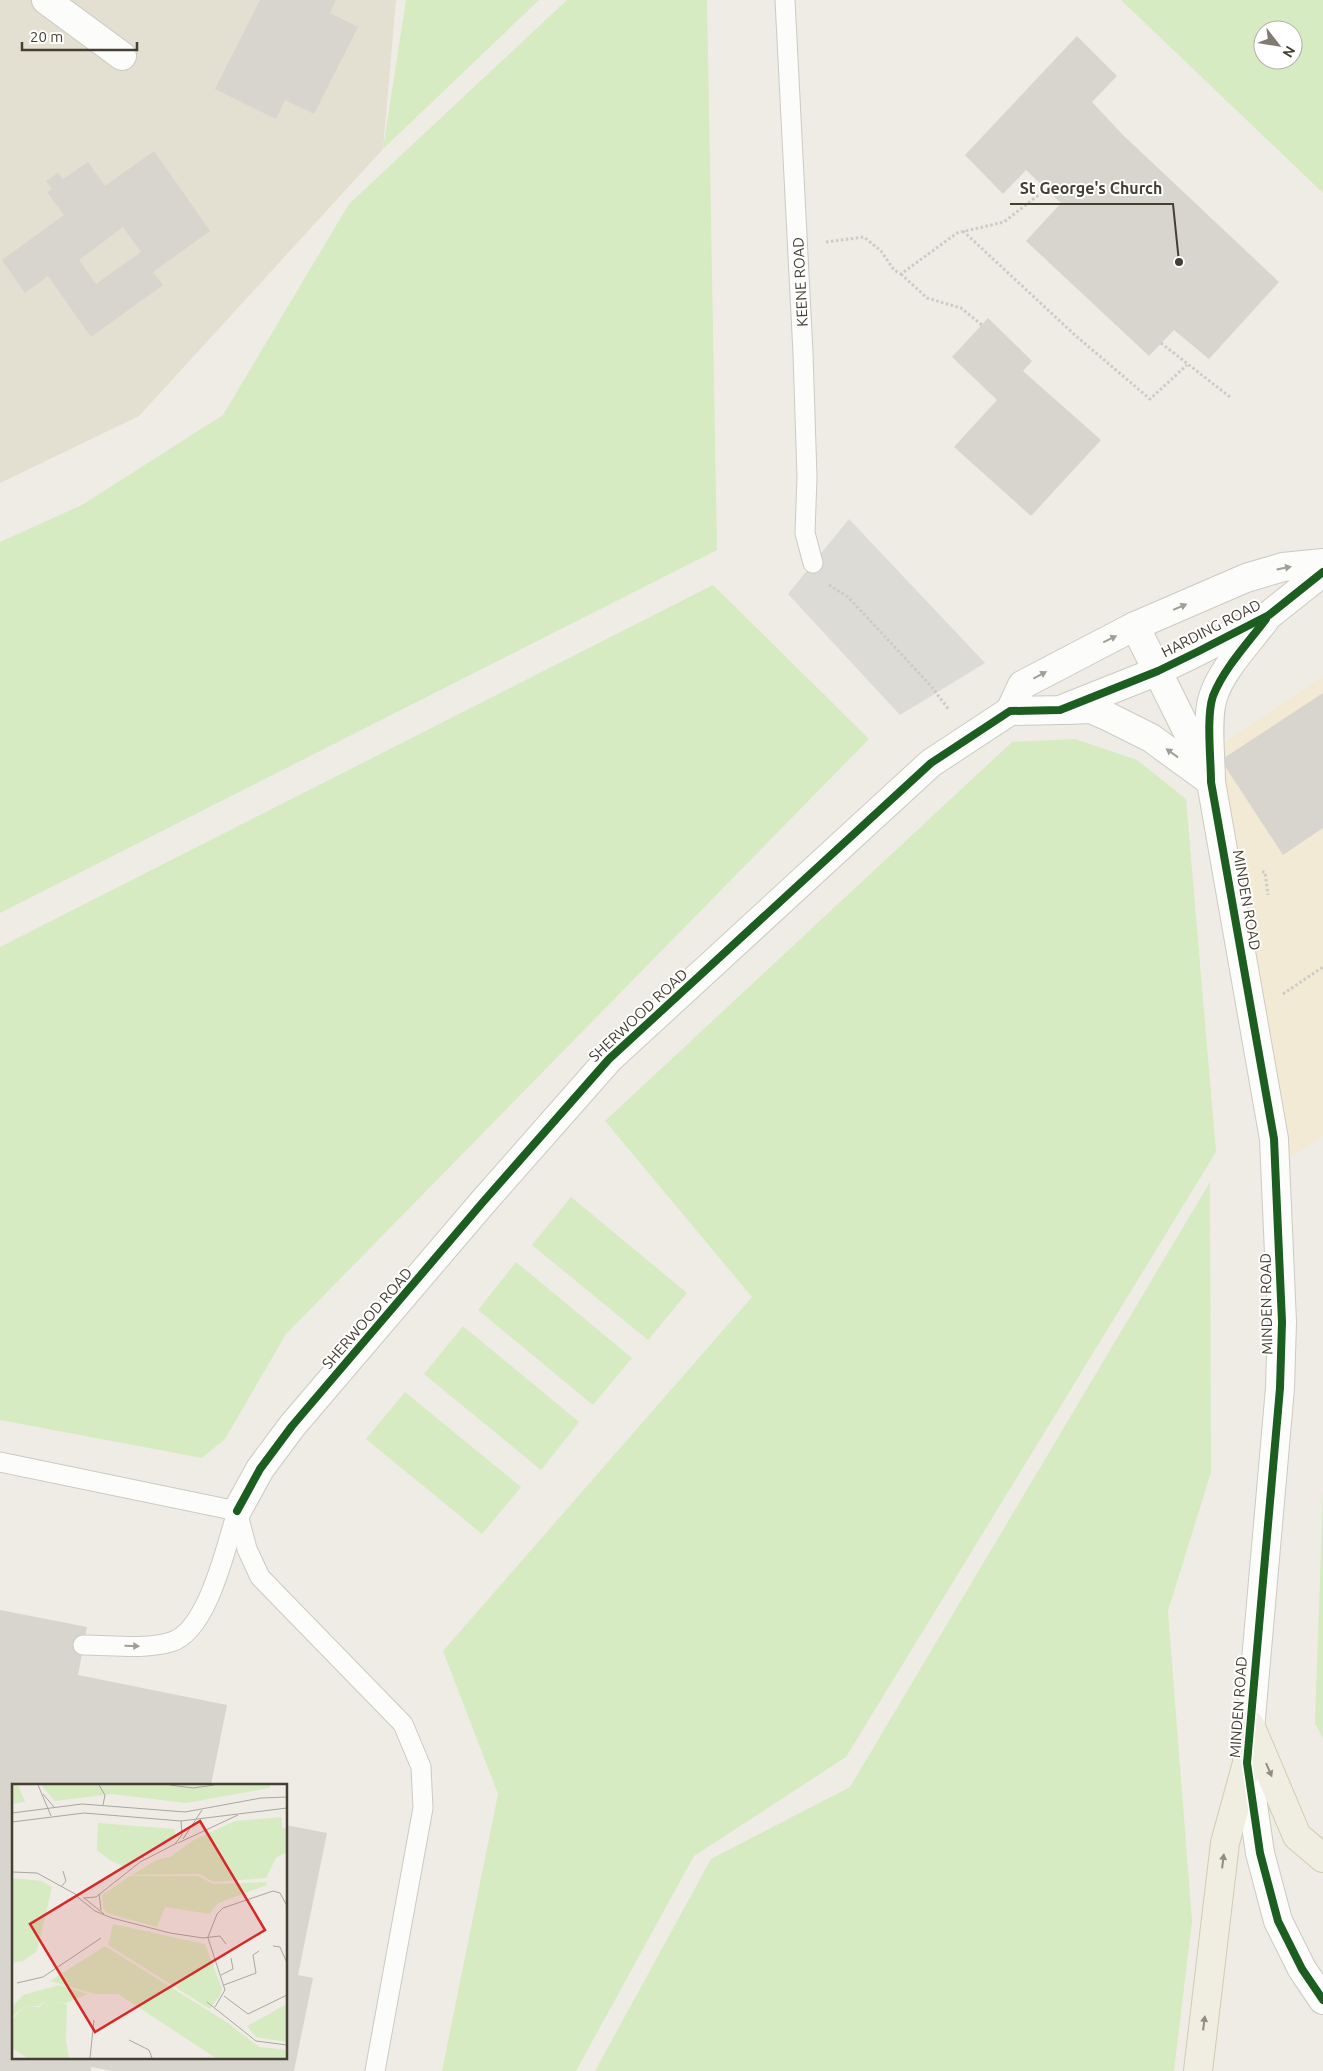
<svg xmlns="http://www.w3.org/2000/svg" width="1323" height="2071" font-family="Ubuntu,sans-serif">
  <rect width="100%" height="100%" fill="#eeece5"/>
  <!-- residential -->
  <path fill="#e3dfd1" d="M0 0H396L383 149 139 416 0 483Z"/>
  <!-- commercial -->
  <path fill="#f3ead6" d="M1323 676V1136L1286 1160 1216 748Z"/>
  <!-- green -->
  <g fill="#d6ebc2" fill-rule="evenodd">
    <path d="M406 0H539L383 149Z"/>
    <path d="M567 0H707L717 550 0 913V542L82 505 223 415 349 204Z"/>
    <path d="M1121 0H1323V193ZM1263 30H1293V60H1263Z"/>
    <path d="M713 585 869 739 286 1334 225 1439 202 1458 0 1420V947Z"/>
    <path d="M1075 739 1137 760 1186 799 1216 1152 846 1757 694 1856 576 2071H442L498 1794 443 1651 752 1297 605 1121 1012 742Z"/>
    <path d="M1210 1182 1211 1472 1168 1611 1192 1921 1174 2071H595L711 1859 850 1787Z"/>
    <path d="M571 1197 687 1293 648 1340 532 1245Z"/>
    <path d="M516 1262 632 1358 593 1405 478 1310Z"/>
    <path d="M463 1326 579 1422 541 1470 424 1374Z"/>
    <path d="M405 1392 521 1487 482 1534 366 1439Z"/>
    <path d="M1323 1492V1739L1315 1723Z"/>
  </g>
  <!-- parking -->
  <path fill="#dddbd5" d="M849 519 985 663 900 715 788 594Z"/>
  <!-- building -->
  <g fill="#d7d5ce" fill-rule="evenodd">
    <path d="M260 0H336L330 13 358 27 314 114 285 100 276 119 215 89Z"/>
    <path d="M1077 36 1117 76 1092 102 1123 135 1279 282 1209 359 1174 330 1149 356 1026 241 1061 203 1026 170 1003 194 965 155Z"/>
    <path d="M154 151 210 231 153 272 163 285 91 337 48 276 25 293 2 260 64 215 47 192 52 189 46 181 58 173 63 179 88 162 105 186ZM123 227 141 252 96 284 79 260Z"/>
    <path d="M988 318 1032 361 1023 371 1101 440 1031 516 954 447 997 400 952 357Z"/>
    <path d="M1323 693V828L1283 855 1221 760Z"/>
    <path d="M0 1610 87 1627 78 1675 227 1705 211 1785H14V2057H286V1825L327 1833 298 1975 313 1978 294 2071H112L91 2067V2071H0Z"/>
  </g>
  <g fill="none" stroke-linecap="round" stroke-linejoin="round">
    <defs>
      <g id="service">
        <path d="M785 0 803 353 807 477 805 533 813 563"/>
        <path d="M0 1462 237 1511"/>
        <path d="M237 1511 247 1549 260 1577 403 1724 421 1767 423 1808 375 2071"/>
        <path d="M83 1645C112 1645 144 1650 171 1642 208 1631 226 1546 237 1512"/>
      </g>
      <g id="minor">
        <path d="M46 0 122 56"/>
        <path d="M1265 620C1247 644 1222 669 1213 697 1206 718 1211 759 1211 782L1274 1139 1282 1322 1280 1388 1247 1763 1260 1853 1278 1921 1302 1969 1323 2000"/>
        <path d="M1135 626 1206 769"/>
        <path d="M1066 710 1091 709 1109 717 1151 738 1210 781"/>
        <path d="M1010 711 1022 685 1135 626 1246 578 1283 567 1323 563"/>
        <path d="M237 1511 260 1469 292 1426 483 1202 609 1059 931 763 1010 711 1060 710 1158 671 1197 652 1269 615 1323 572"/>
      </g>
      <g id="primary">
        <path d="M1250 1725 1297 1836 1323 1858"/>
        <path d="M1198 2071 1225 1843 1247 1763"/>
      </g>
    </defs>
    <!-- service casing -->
    <use href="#service" stroke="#cccac3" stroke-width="21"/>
    <!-- minor casing -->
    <use href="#minor" stroke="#cccac3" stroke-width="30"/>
    <!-- primary casing -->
    <use href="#primary" stroke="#d2ccb1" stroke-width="30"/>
    <!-- path -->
    <g stroke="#cdcbc5" stroke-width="3" stroke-dasharray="2.5 2.5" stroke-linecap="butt">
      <path d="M963 231 1076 336 1150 399 1187 365"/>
      <path d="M826 242 864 237 881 251 894 270 901 274 957 233 1004 222 1046 189"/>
      <path d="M901 274 927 298 961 308 982 325"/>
      <path d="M1161 343 1230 397"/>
      <path d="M829 585 848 597 931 686 949 710"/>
      <path d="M1262 872H1265L1268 895"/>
      <path d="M1283 994 1323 967"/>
    </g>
    <!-- service -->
    <use href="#service" stroke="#fcfcfb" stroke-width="19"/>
    <!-- minor -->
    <use href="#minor" stroke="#fcfcfb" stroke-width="28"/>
    <!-- primary -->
    <use href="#primary" stroke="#f0ede1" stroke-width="28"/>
    <defs>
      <g id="cycleway">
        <path d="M1266 619C1248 643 1224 668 1213 696 1206 716 1211 760 1211 782L1274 1139 1282 1322 1280 1388 1247 1763 1260 1853 1278 1921 1302 1969 1323 2000"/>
        <path d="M237 1511 260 1469 292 1426 483 1202 609 1059 931 763 1010 711 1060 710 1158 671 1197 652 1269 615 1323 572"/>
      </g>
    </defs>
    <!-- cycleway casing -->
    <use href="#cycleway" stroke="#fff" stroke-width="11"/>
    <!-- cycleway -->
    <use href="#cycleway" stroke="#1b5e20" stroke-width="8"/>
  </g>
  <!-- one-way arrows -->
  <defs><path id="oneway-solid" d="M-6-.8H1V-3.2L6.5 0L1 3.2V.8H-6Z" transform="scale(1.25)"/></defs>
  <g fill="#a09e96">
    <use href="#oneway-solid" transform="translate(1284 568) rotate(-11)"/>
    <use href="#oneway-solid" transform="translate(1180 607) rotate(-23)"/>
    <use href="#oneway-solid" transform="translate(1110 639) rotate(-26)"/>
    <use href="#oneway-solid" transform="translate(1040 675) rotate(-28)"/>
    <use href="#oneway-solid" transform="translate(1172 753) rotate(-144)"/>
    <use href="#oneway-solid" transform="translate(132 1646) rotate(1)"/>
  </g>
  <g fill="#918d81">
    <use href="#oneway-solid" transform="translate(1269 1770) rotate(67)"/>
    <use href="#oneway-solid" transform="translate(1223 1861) rotate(-83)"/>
    <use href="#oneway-solid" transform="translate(1204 2023) rotate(-83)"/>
  </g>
  <g text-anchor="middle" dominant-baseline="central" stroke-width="4" stroke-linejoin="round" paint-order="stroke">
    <!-- street labels -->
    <g font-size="15" fill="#443f32" stroke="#fff">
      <text transform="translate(800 282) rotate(-93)">KEENE ROAD</text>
      <text transform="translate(1211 628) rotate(-27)">HARDING ROAD</text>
      <text transform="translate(1247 900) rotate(80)">MINDEN ROAD</text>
      <text transform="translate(638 1015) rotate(-43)">SHERWOOD ROAD</text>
      <text transform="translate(1266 1304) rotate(-91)">MINDEN ROAD</text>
      <text transform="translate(367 1318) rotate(-49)">SHERWOOD ROAD</text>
      <text transform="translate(1238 1707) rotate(-86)">MINDEN ROAD</text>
    </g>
  </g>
  <!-- overview -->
  <g transform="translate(12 1784)">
    <rect width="275" height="275" fill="#eeece5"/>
    <path d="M0 1H6L13 18 0 20ZM29 1H258V4L174 19 99 10 43 17ZM270 33V44L275 45V68L264 74 254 94 201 98 188 90 120 91 144 76 158 73 182 56 223 37ZM86 39 163 45V50L160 55 112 82 99 77 85 66ZM118 92H186L201 100 254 98 255 101 206 119 197 130 153 123 145 143 94 129 91 124 90 111ZM0 94 30 97 40 103 25 167 11 177 0 179ZM101 140 193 160 210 205 208 211 198 225 96 161ZM93 162 216 239 247 263 275 266V274H204L106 210H83L38 197ZM47 201 76 210 54 219 43 218 55 220 54 257 57 274H15L0 264V235L12 223H28L32 217 27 222 12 223 0 233V223L11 211ZM275 220V258L244 253 235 242Z" fill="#d6ebc2"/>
    <path fill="none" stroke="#aaa79d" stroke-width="1" d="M26 1 39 32M87 1 93 11 91 21M158 1 181 4 202 1M31 10 42 23M0 29 70 20 173 28 249 14 275 13M0 38 72 29 169 37 275 24M171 55 190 26M166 59 226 31M163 60 170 51 169 37M0 88 25 89 65 111M50 102 54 97 51 87M87 110 89 126M63 111 83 127 100 134 158 149 191 154 208 152 214 160M71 114 84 113 128 78 165 59M72 114 92 130M196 153 205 130 211 124 261 107 268 109 275 122M196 154 213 206 203 223M261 162 268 163 275 179M209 191 221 185 219 174M5 199 31 193 89 154M212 201 244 189 241 171 247 167M212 212 236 230 275 211M195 218 244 257 275 261M117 256 137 266 140 274M78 274 82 236"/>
    <path fill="#d62828" fill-opacity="0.15" stroke="#d62828" stroke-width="2.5" d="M188 37 253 146 83 248 18 140Z"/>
    <rect width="275" height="275" fill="none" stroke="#443f32" stroke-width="2.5"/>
  </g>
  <!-- callouts -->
  <path fill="none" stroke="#443f32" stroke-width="2" d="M1179 262L1173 204H1010"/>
  <circle fill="#443f32" stroke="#fff" stroke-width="2" cx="1179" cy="262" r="5"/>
  <g font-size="16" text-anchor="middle" font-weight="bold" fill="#443f32" stroke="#fff" stroke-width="4" stroke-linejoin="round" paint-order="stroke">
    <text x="1091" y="194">St George's Church</text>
  </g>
  <!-- north arrow -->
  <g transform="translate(1278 45) rotate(121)"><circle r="24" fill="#ffffff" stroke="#b4b2ad"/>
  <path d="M0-4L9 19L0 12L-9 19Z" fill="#807c71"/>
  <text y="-8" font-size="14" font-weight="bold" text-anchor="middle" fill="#443f32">N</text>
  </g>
  <!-- scale -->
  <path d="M22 42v8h115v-8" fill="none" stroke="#443f32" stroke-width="2.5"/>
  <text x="30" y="42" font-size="15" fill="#443f32" stroke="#ffffff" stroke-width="4" paint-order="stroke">20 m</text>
</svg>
